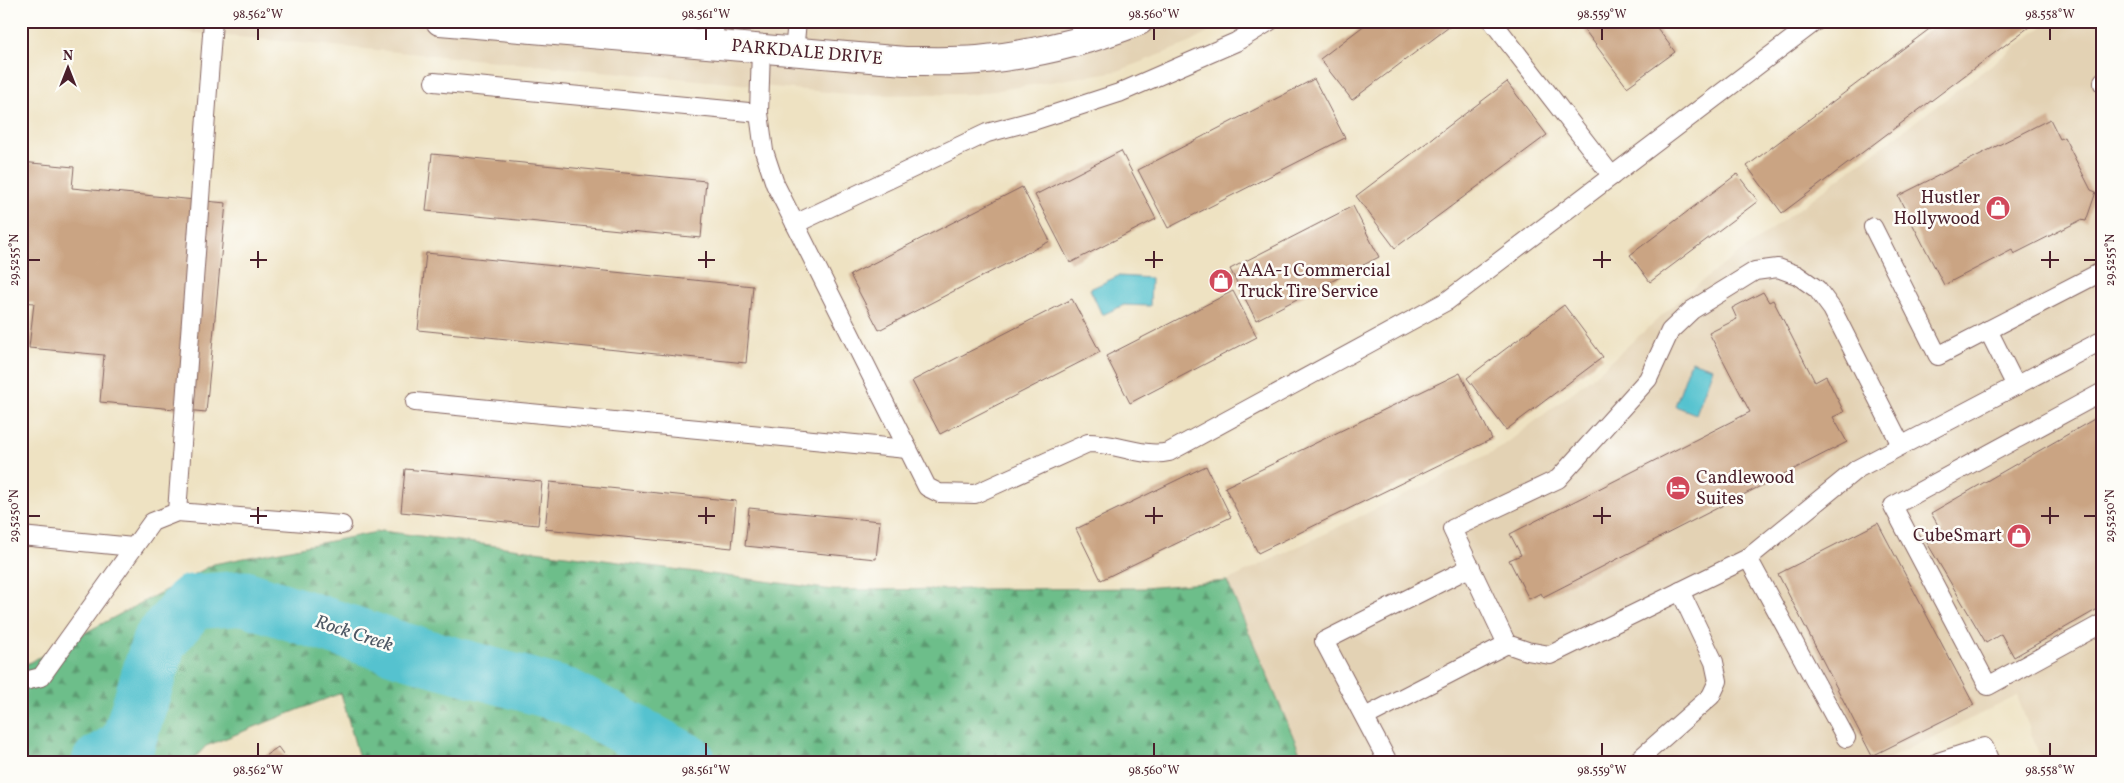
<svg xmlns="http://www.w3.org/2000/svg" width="2124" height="783" font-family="Vollkorn,serif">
  <defs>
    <pattern id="forest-firs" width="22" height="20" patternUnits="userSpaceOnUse" patternTransform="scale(1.25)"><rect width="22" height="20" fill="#6dbe8a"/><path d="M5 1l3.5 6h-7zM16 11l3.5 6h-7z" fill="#5c9a71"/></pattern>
  </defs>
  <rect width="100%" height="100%" fill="#fdfcf7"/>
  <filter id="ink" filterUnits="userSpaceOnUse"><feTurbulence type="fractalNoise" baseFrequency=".02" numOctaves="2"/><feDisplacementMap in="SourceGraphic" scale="10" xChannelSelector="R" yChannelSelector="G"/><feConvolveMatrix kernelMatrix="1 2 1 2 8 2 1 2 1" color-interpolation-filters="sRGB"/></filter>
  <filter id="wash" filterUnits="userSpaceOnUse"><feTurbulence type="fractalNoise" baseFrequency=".0096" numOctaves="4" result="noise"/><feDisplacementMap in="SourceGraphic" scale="20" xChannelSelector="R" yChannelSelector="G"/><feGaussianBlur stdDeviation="1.12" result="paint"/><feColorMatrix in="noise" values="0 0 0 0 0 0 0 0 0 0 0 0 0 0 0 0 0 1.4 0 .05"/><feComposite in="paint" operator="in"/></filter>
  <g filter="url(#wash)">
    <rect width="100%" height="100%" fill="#eee2c2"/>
    <!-- built -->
    <g fill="#e3d2b4">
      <path d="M66 21H1229L1187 44 1118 71 975 94 859 95Z"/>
      <path d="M2050 21H2103V762H2042L2017 696 1882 762H1304L1227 581 1499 449 1595 375 1694 287Z"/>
    </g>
    <!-- forest -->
    <path fill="url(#forest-firs)" stroke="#5c6e5a" d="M382 531 833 590 1144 588 1227 581 1304 762H360L341 693 206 746 191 762H21V667L214 564Z"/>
    <!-- water -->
    <g fill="#55c2cf" stroke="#50707d">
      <path d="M1118 276 1151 278 1150 306 1124 305 1102 315 1090 289Z"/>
      <path d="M1691 361 1713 368 1696 414 1675 406Z"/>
    </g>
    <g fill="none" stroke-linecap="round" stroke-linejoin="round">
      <!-- river -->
      <path stroke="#55c2cf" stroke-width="55" d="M99 762 127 745 159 642 192 602 245 598 403 650 567 696 689 762"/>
    </g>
    <g id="blocks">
      <!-- building -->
      <g fill="#caa483">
        <path d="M1370 21H1457L1352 100 1320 59Z"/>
        <path d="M1578 21H1652L1675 52 1627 87Z"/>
        <path d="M1940 21H2037L1782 213 1747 166Z"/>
        <path d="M1314 79 1345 138 1168 228 1138 170Z"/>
        <path d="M1507 82 1547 135 1395 248 1356 196Z"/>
        <path d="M2050 119 2060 139 2064 137 2091 190 2096 192 2086 221 2081 220 2014 254 2012 250 1944 285 1898 196Z"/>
        <path d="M1121 151 1156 219 1070 263 1035 195Z"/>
        <path d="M432 154 706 181 701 238 426 211Z"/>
        <path d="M21 162 74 167 72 188 226 203 206 412 100 402 104 355 29 348 34 303 21 302Z"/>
        <path d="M1737 174 1758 201 1650 282 1630 255Z"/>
        <path d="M1022 187 1050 241 879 330 850 275Z"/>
        <path d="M1353 206 1379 257 1256 320 1230 269Z"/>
        <path d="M426 253 753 286 746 363 418 330Z"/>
        <path d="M1233 291 1257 337 1130 403 1106 356Z"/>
        <path d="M1763 292 1769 302 1773 300 1815 382 1826 376 1844 412 1833 417 1847 442 1543 597 1541 593 1529 599 1509 560 1521 555 1510 534 1750 412 1709 333 1737 319 1732 308Z"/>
        <path d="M1072 299 1100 352 940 434 912 381Z"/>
        <path d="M1564 305 1603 357 1506 430 1467 378Z"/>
        <path d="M1460 373 1492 439 1258 553 1225 487Z"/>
        <path d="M2103 414V606L2014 657 2001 634 1986 643 1926 541 1942 532 1931 513Z"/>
        <path d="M1206 466 1231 517 1101 580 1076 529Z"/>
        <path d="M405 469 542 482 538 525 401 512Z"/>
        <path d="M550 482 736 501 732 548 545 529Z"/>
        <path d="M749 508 880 521 876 559 745 546Z"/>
        <path d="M1878 523 1974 705 1872 756 1778 574Z"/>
        <path d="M278 747 289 762H256Z"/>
      </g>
    </g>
  </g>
  <g filter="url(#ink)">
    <use href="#blocks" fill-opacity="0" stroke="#836360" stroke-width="1"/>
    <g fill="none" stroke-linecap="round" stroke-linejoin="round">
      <defs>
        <g id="lane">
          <path d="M1492 21 1612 176"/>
          <path d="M713 45 715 21"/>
          <path d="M761 49 759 113 764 151 775 184 927 487 939 493 975 494 1088 443C1116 443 1142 458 1169 452L1447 301 1816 21"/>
          <path d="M794 52 797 21"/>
          <path d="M2103 81V84"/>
          <path d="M434 82 759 113"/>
          <path d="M795 224 987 133 1036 120 1119 93 1236 42 1270 21"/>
          <path d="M1873 227 1938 356 2103 271"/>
          <path d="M1988 330 2016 386"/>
          <path d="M2103 392 1893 506 1988 686 2103 623"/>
          <path d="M415 402 907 449"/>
          <path d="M177 512 213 21"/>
          <path d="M21 536 133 547"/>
          <path d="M1748 558 1846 738"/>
          <path d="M1507 644 1452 529 1558 479 1648 379 1670 331 1692 310 1755 271 1778 268 1797 275 1817 289 1832 309 1901 445"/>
          <path d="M21 682 41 677 152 522 177 512 342 525"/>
          <path d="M1365 717 1507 644 1527 651 1550 655 1748 558 1857 469 2103 340"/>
          <path d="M1388 762 1324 641 1471 567"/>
          <path d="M1636 762 1711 696 1718 681 1714 662 1680 591"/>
          <path d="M1938 762 1984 747 1990 762"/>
        </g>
        <path id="street" d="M440 21 905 61C929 61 954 62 978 60 1033 55 1088 41 1139 21"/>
      </defs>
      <!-- lane casing -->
      <use href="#lane" stroke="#836360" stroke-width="20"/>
      <!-- street casing -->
      <use href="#street" stroke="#836360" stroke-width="30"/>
      <!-- lane -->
      <use href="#lane" stroke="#fff" stroke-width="18"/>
      <!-- street -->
      <use href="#street" stroke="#fff" stroke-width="28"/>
    </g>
  </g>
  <!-- ticks -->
  <path fill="none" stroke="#4a1f2b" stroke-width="2" d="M258 28V40M706 28V40M1154 28V40M1602 28V40M2050 28V40M258 251V268M706 251V268M1154 251V268M1602 251V268M2050 251V268M28 260H40M250 260H267M698 260H715M1145 260H1163M1593 260H1611M2041 260H2059M2084 260H2096M258 507V524M706 507V524M1154 507V524M1602 507V524M2050 507V524M28 516H40M250 516H267M698 516H715M1145 516H1163M1593 516H1611M2041 516H2059M2084 516H2096M258 743V756M706 743V756M1154 743V756M1602 743V756M2050 743V756"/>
  <!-- icons -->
  <defs>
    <symbol id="shop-disc" viewBox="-11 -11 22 22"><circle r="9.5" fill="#d1495b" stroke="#fdfcf7"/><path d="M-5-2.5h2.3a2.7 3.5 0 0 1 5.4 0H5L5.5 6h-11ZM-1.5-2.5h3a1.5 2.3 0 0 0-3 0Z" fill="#fff"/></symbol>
    <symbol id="hotel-disc" viewBox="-11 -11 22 22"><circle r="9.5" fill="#d1495b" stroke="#fdfcf7"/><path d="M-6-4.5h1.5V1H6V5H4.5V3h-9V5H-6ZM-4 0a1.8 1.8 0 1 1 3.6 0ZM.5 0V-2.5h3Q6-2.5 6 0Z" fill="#fff"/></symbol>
  </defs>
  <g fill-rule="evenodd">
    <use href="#shop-disc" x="1984" y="194" width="28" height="28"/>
    <use href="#shop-disc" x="1207" y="267" width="28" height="28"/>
    <use href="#hotel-disc" x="1664" y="474" width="28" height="28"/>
    <use href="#shop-disc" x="2005" y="522" width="28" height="28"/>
  </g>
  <g text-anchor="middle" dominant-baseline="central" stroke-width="5" stroke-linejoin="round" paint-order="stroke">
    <!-- street labels -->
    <g font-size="18" fill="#4a1f2b" stroke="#fdfcf7">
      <text transform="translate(807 53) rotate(5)">PARKDALE DRIVE</text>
    </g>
    <!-- poi labels -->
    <g font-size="18" fill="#4a1f2b" stroke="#fdfcf7" text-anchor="end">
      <text x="1980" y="198">Hustler<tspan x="1980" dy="21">Hollywood</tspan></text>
      <text x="1238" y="271" text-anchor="start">AAA-1 Commercial<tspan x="1238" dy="21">Truck Tire Service</tspan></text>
      <text x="1696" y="478" text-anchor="start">Candlewood<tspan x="1696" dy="21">Suites</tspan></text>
      <text x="2002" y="536">CubeSmart</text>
    </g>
    <!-- water labels -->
    <g font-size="19" font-style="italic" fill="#4e5864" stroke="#fdfcf7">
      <text transform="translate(354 634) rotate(18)">Rock Creek</text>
    </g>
  </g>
  <!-- margin -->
  <rect width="2124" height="783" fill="none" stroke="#fdfcf7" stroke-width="55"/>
  <!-- north arrow -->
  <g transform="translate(68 68)" stroke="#fdfcf7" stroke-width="4" paint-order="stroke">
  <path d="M0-4L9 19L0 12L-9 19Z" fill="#4a1f2b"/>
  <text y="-8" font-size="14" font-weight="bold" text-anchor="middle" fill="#4a1f2b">N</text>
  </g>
  <rect x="28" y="28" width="2068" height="728" fill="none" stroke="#4a1f2b" stroke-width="2"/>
  <g font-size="12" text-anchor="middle" fill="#4a1f2b">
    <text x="258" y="18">98.562°W</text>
    <text x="706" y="18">98.561°W</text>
    <text x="1154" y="18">98.560°W</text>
    <text x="1602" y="18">98.559°W</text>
    <text x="2050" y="18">98.558°W</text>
    <text transform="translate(14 260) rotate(-90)" y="4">29.5255°N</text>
    <text transform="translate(2110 260) rotate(-90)" y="4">29.5255°N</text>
    <text transform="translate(14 516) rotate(-90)" y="4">29.5250°N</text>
    <text transform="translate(2110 516) rotate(-90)" y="4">29.5250°N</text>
    <text x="258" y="774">98.562°W</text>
    <text x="706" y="774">98.561°W</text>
    <text x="1154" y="774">98.560°W</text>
    <text x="1602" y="774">98.559°W</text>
    <text x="2050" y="774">98.558°W</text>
  </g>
</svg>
